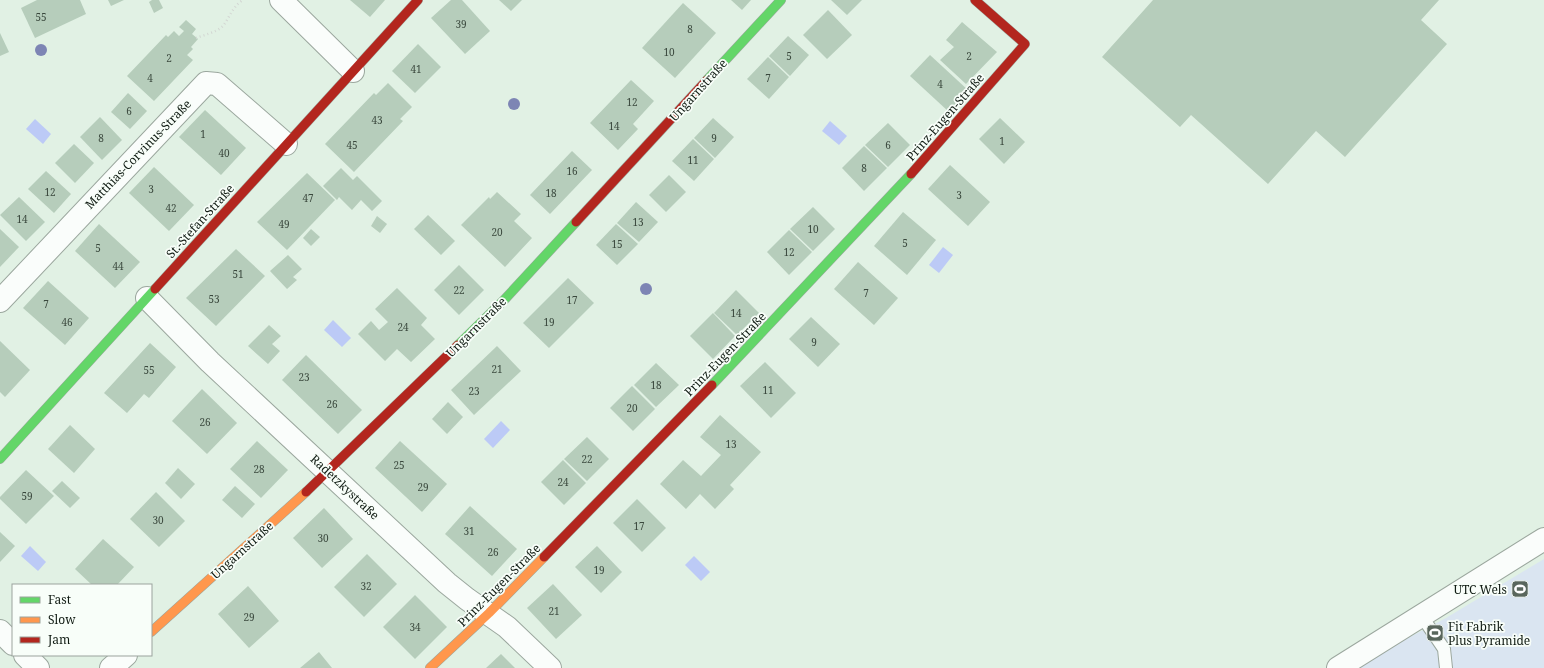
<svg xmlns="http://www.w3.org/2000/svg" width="1544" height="668" font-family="'Noto Serif',serif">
  <rect width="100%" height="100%" fill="#e1f1e4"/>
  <!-- green -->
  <path fill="#dae5f1" d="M1544 559V668H1351L1446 618Z"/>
  <!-- water -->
  <g fill="#bccaf6">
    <path d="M35 119 51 134 43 144 26 129Z"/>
    <path d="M830 121 847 136 839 145 822 131Z"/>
    <path d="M943 247 953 255 939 273 929 265Z"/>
    <path d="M333 320 351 338 342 347 324 330Z"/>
    <path d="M501 421 510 430 493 448 484 439Z"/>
    <path d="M30 546 46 562 38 571 21 556Z"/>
    <path d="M694 556 710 572 701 581 685 565Z"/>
  </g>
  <!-- building -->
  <g fill="#b6cdbb">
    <path d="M37 0H80L86 14 35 38 21 8Z"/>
    <path d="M108 0H124L111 6Z"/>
    <path d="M152 0H159L163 8 154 13 149 2Z"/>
    <path d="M350 0H385L370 17Z"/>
    <path d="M451 0H462L490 31 465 54 431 18Z"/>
    <path d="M499 0H522L511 11Z"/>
    <path d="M731 0H751L742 10Z"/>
    <path d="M831 0H862L847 15Z"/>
    <path d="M1153 0H1439L1421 20 1447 44 1345 157 1316 131 1268 184 1191 115 1180 127 1102 57Z"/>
    <path d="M683 3 716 33 675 78 642 48Z"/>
    <path d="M828 10 852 35 827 59 803 35Z"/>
    <path d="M186 20 196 29 192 34 198 39 191 47 193 49 187 55 193 60 154 101 127 76 166 35 168 37 174 31 179 36 184 31 179 27Z"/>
    <path d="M962 22 997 52 966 84 940 60 954 47 946 40Z"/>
    <path d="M0 33 9 52 0 56Z"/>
    <path d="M788 36 809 55 790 76 769 56Z"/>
    <path d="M418 44 441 67 415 93 392 71Z"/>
    <path d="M930 55 969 91 949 112 910 76Z"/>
    <path d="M768 57 789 77 769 99 747 79Z"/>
    <path d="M631 80 654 101 633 124 638 129 618 150 590 123Z"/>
    <path d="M388 83 412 107 400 119 403 121 354 172 325 144 374 93 376 95Z"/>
    <path d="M128 93 147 111 130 129 111 112Z"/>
    <path d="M205 110 246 148 221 175 179 137Z"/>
    <path d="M100 117 122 140 102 160 80 137Z"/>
    <path d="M713 118 734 137 715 158 694 138Z"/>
    <path d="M1000 118 1025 142 1004 164 979 139Z"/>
    <path d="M888 123 910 145 888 167 865 145Z"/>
    <path d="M693 139 714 159 694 181 672 161Z"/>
    <path d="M74 144 94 163 75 183 55 163Z"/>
    <path d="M864 146 887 168 864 191 842 168Z"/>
    <path d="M572 151 592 170 550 214 530 195Z"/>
    <path d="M950 165 990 202 968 226 928 189Z"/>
    <path d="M154 167 194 205 169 231 129 193Z"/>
    <path d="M341 168 353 180 357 176 382 201 372 211 361 200 352 210 339 197 337 200 323 186Z"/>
    <path d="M46 171 71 194 54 213 28 189Z"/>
    <path d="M307 173 335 200 287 250 257 222Z"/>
    <path d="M669 175 686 192 666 212 649 195Z"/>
    <path d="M497 192 521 214 514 221 532 238 505 267 461 225 489 197 490 199Z"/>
    <path d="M19 197 45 222 26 241 0 215Z"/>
    <path d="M636 202 658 222 639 242 617 223Z"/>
    <path d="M813 207 835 229 813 251 790 229Z"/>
    <path d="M903 212 936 240 907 275 874 246Z"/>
    <path d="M428 215 455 241 441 255 414 229Z"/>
    <path d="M377 216 387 224 380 233 371 226Z"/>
    <path d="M99 224 140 262 115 288 75 251Z"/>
    <path d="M616 224 638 244 617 265 596 245Z"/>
    <path d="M0 229 19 247 0 267Z"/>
    <path d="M311 229 320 237 311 246 303 238Z"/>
    <path d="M789 230 812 252 789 275 767 252Z"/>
    <path d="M236 249 265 276 216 326 186 298Z"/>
    <path d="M288 255 302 269 293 277 297 280 287 289 270 271Z"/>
    <path d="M858 262 898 298 874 325 834 289Z"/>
    <path d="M459 265 484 290 459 315 434 290Z"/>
    <path d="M568 278 594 303 549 348 523 323Z"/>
    <path d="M48 281 89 318 65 345 23 308Z"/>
    <path d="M397 288 427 318 421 325 435 339 411 362 397 349 385 361 358 334 371 321 379 330 388 322 375 309Z"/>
    <path d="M736 290 759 313 737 335 714 313Z"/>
    <path d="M713 313 735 336 713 359 690 336Z"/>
    <path d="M811 317 840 344 818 367 789 339Z"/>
    <path d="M269 325 281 336 272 344 280 351 268 364 248 346Z"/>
    <path d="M0 341 30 370 5 397 0 392Z"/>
    <path d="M150 343 176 367 149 398 144 394 127 413 104 393Z"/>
    <path d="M497 346 521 371 474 415 451 390Z"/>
    <path d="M306 355 362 410 338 434 282 380Z"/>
    <path d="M765 362 796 393 771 418 740 386Z"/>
    <path d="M656 363 679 385 656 407 634 385Z"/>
    <path d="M632 386 655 409 633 431 610 408Z"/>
    <path d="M202 389 237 423 207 454 172 421Z"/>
    <path d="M448 402 463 417 447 434 432 419Z"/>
    <path d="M720 415 761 452 730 485 734 489 715 509 700 494 686 509 660 484 683 460 701 476 721 455 700 437Z"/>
    <path d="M70 425 95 449 74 473 48 449Z"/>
    <path d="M587 437 609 459 587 481 564 459Z"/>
    <path d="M257 441 288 470 261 498 230 469Z"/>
    <path d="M400 441 447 484 422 512 375 468Z"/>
    <path d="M563 460 586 483 564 505 541 482Z"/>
    <path d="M178 468 195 484 181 499 165 483Z"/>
    <path d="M26 470 54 496 26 524 0 499V497Z"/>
    <path d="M62 481 80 498 70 508 52 491Z"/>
    <path d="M235 486 255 504 242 518 222 500Z"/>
    <path d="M156 492 185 521 159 547 130 519Z"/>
    <path d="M637 499 666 528 642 552 613 523Z"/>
    <path d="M470 506 517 549 492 576 445 534Z"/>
    <path d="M324 508 353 539 322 568 293 538Z"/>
    <path d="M0 532 15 546 0 562Z"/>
    <path d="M103 539 134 567 117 585H92L75 569Z"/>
    <path d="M597 546 622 572 601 593 575 567Z"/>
    <path d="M367 554 397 584 364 617 334 587Z"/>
    <path d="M553 584 582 615 556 639 527 608Z"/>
    <path d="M248 586 279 621 249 648 218 614Z"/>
    <path d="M415 595 447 627 415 659 383 627Z"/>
    <path d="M319 652 332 668H300Z"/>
    <path d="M501 654 515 668H486Z"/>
  </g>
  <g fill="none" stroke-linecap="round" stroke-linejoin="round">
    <defs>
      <path id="lane" d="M1421 615 1444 649 1446 668"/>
      <g id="street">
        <path d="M281 0 353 71"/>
        <path d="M147 298 210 362 447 583 467 599 507 627 550 668"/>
        <path d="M0 301 206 83 217 84 286 144"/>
        <path d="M0 631 13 644"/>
        <path d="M25 655 38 668"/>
        <path d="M111 668 126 655"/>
        <path d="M1338 668 1544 539"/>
      </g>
      <g id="fast">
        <path d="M707 80 781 0"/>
        <path d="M458 345 505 299 576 222"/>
        <path d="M712 385 911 174"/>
        <path d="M0 459 155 289"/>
      </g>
      <g id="slow">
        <path d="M151 632 306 492"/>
        <path d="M430 668 489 613 544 557"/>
      </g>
      <g id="jam">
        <path d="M911 174 1025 44 975 0"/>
        <path d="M576 222 707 80"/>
        <path d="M155 289 418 0"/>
        <path d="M306 492 458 345"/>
        <path d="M544 557 712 385"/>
      </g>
    </defs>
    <!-- lane casing -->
    <use href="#lane" stroke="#9ba79e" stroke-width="14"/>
    <!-- street casing -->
    <use href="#street" stroke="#9ba79e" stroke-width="24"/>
    <!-- fast casing -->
    <use href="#fast" stroke="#9ba79e" stroke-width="10"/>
    <!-- slow casing -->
    <use href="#slow" stroke="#9ba79e" stroke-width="10"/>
    <!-- jam casing -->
    <use href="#jam" stroke="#9ba79e" stroke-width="10"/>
    <!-- path -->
    <path stroke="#d3d7d3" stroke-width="2.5" stroke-dasharray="1 3" stroke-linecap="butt" d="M196 38C204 35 217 32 223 26 230 17 232 7 243 0"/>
    <!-- lane -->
    <use href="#lane" stroke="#fafdfb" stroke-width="12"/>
    <!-- street -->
    <use href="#street" stroke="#fafdfb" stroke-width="22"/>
    <!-- fast -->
    <use href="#fast" stroke="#63d668" stroke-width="9"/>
    <!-- slow -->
    <use href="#slow" stroke="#ff974d" stroke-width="9"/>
    <!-- jam -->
    <use href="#jam" stroke="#b3261e" stroke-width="9"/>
  </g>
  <!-- trees -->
  <g fill="#7d85b4">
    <circle cx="41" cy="50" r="6"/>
    <circle cx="514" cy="104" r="6"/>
    <circle cx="646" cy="289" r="6"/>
  </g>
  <!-- icons -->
  <defs>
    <symbol id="stadium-square" viewBox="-11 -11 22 22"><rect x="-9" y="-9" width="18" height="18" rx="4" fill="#59665c" stroke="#f8fef9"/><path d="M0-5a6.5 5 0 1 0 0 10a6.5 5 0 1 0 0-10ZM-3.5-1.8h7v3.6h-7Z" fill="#fff"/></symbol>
  </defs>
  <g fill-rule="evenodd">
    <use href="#stadium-square" x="1510" y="579" width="20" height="20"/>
    <use href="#stadium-square" x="1425" y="623" width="20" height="20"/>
  </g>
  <g text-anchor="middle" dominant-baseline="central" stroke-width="3.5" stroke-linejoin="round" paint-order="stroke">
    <!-- number labels -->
    <g font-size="10" fill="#3a483d">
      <text x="41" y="17">55</text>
      <text x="461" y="24">39</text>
      <text x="690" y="29">8</text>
      <text x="669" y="52">10</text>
      <text x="789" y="56">5</text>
      <text x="969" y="56">2</text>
      <text x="169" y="58">2</text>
      <text x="416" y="69">41</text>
      <text x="150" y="78">4</text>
      <text x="768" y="78">7</text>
      <text x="940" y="84">4</text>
      <text x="632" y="102">12</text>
      <text x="129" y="111">6</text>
      <text x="377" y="120">43</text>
      <text x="614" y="126">14</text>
      <text x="203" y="134">1</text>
      <text x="101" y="138">8</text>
      <text x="714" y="138">9</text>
      <text x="1002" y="141">1</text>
      <text x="352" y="145">45</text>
      <text x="888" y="145">6</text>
      <text x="224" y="153">40</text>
      <text x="693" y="160">11</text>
      <text x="864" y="168">8</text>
      <text x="572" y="171">16</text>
      <text x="151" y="189">3</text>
      <text x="50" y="192">12</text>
      <text x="551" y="193">18</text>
      <text x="959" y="195">3</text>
      <text x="308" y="198">47</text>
      <text x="171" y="208">42</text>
      <text x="22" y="219">14</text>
      <text x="638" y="222">13</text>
      <text x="284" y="224">49</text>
      <text x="813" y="229">10</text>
      <text x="497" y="232">20</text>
      <text x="905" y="243">5</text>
      <text x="617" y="244">15</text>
      <text x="98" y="248">5</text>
      <text x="789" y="252">12</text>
      <text x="118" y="266">44</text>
      <text x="238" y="274">51</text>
      <text x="459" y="290">22</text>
      <text x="866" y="293">7</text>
      <text x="214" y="299">53</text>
      <text x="572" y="300">17</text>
      <text x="46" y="304">7</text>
      <text x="736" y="313">14</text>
      <text x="67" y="322">46</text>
      <text x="549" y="322">19</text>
      <text x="403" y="327">24</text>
      <text x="814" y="342">9</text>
      <text x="497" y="369">21</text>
      <text x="149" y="370">55</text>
      <text x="304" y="377">23</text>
      <text x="656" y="385">18</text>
      <text x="768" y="390">11</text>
      <text x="474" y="391">23</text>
      <text x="332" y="404">26</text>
      <text x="632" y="408">20</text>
      <text x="205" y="422">26</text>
      <text x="731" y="444">13</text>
      <text x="587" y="459">22</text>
      <text x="399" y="465">25</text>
      <text x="259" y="469">28</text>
      <text x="563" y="482">24</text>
      <text x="423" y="487">29</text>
      <text x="27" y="496">59</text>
      <text x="158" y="520">30</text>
      <text x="639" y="526">17</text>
      <text x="469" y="531">31</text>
      <text x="323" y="538">30</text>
      <text x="493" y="552">26</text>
      <text x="599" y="570">19</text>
      <text x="366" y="586">32</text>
      <text x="554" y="611">21</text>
      <text x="249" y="617">29</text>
      <text x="415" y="627">34</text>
    </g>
    <!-- street labels -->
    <g font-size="12" fill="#101b13" stroke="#f8fef9">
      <text transform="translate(698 90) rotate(-48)">Ungarnstraße</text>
      <text transform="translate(945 117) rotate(-49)">Prinz-Eugen-Straße</text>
      <text transform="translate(138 154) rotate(-46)">Matthias-Corvinus-Straße</text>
      <text transform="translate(200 221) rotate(-48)">St.-Stefan-Straße</text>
      <text transform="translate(476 327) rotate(-45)">Ungarnstraße</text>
      <text transform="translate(725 354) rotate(-46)">Prinz-Eugen-Straße</text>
      <text transform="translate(345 487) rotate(43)">Radetzkystraße</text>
      <text transform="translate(242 550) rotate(-42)">Ungarnstraße</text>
      <text transform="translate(499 585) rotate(-45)">Prinz-Eugen-Straße</text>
    </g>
    <!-- poi labels -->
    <g font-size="12" fill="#101b13" stroke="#f8fef9" text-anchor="end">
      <text x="1507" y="589">UTC Wels</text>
      <text x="1448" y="626" text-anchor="start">Fit Fabrik<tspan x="1448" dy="14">Plus Pyramide</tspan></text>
    </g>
  </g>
  <!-- legend -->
  <rect x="12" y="584" width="140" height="72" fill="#f8fef9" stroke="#9ba39d"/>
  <rect x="20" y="597" width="20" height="6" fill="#63d668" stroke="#9ba39d"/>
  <text x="48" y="604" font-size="12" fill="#101b13">Fast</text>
  <rect x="20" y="617" width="20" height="6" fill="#ff974d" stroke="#9ba39d"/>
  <text x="48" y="624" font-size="12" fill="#101b13">Slow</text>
  <rect x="20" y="637" width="20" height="6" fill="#b3261e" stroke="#9ba39d"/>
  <text x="48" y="644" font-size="12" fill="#101b13">Jam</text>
</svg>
